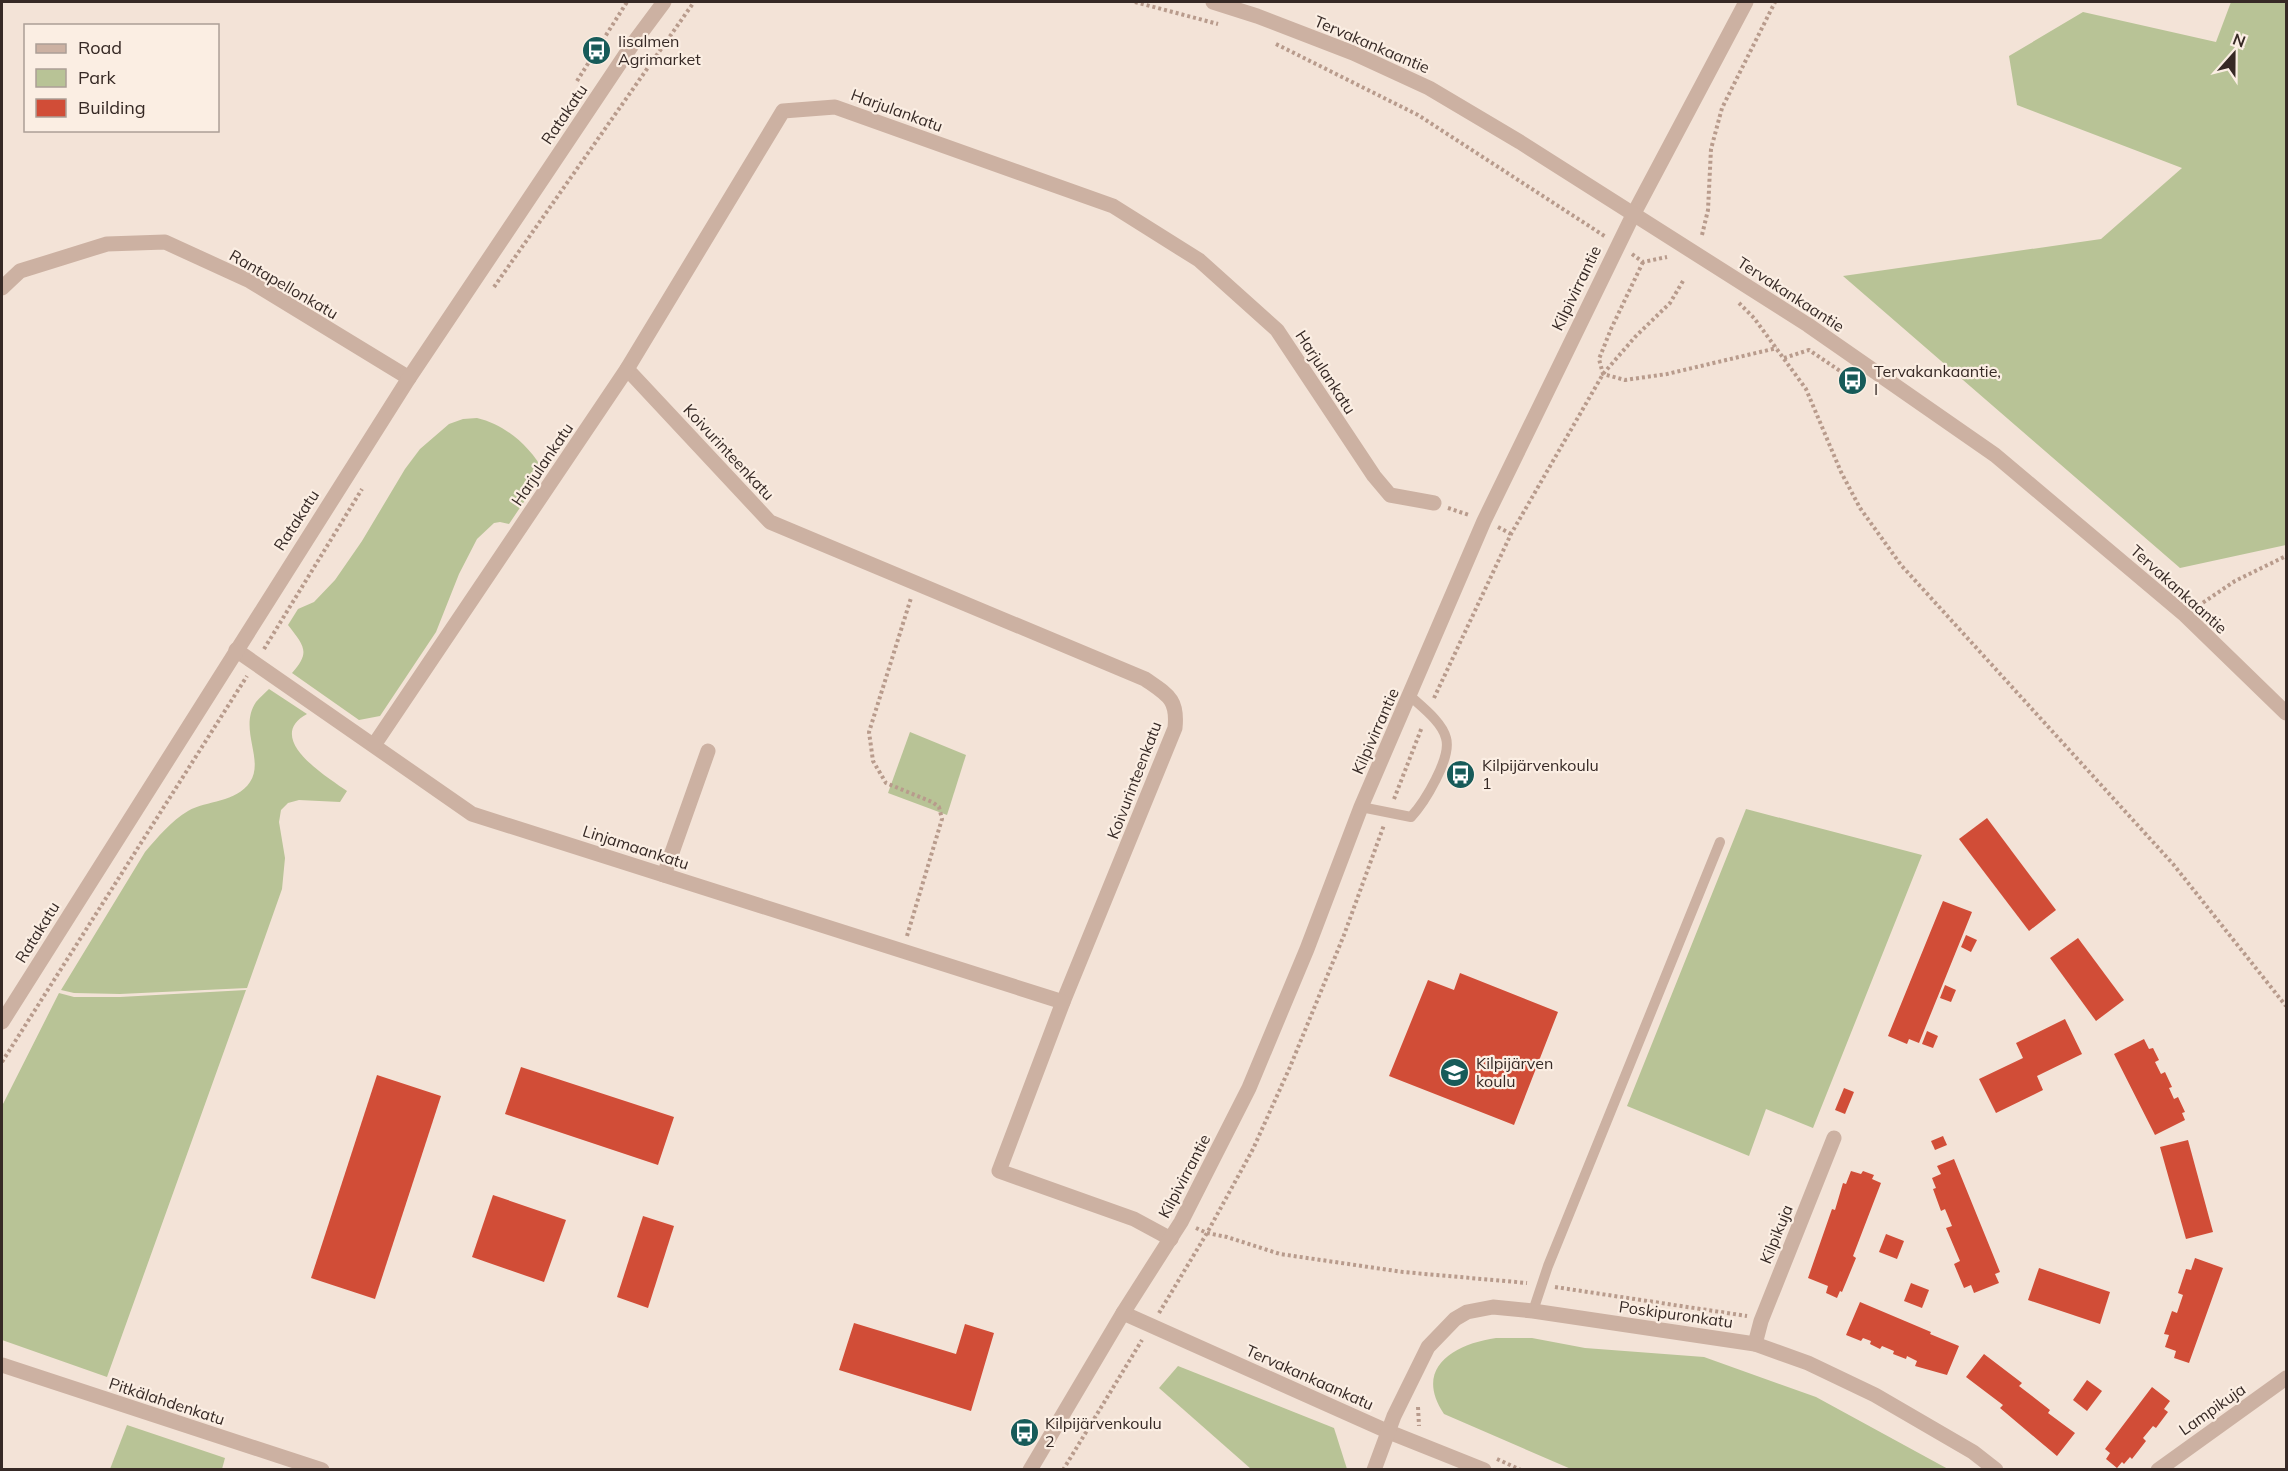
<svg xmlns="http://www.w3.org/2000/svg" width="2288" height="1471" font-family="Mulish,sans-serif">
  <rect width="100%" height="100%" fill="#f3e3d7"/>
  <!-- green -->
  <g fill="#b8c396">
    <path d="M2231 2H2286V545L2180 568 1843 276 2101 239 2182 168 2017 105 2009 56 2083 12 2216 42Z"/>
    <path d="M477 418C506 425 530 446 544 472L509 524 500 522 494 523 477 539 459 574 436 632 380 716 359 720 292 673C311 652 304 646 288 625L298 609 314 602 335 580 362 541 405 469 420 449 449 424 463 419Z"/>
    <path d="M269 689 307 714C263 738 327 777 347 791L340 802 299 800 288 803 281 810 279 822 285 858 282 889 247 988 120 994 74 993 61 990 145 852C158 837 171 821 188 811 207 800 236 803 250 782 265 759 238 729 256 702 260 697 265 693 269 689Z"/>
    <path d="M910 732 966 755 947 815 888 793Z"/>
    <path d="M1746 809 1922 855 1813 1128 1766 1109 1749 1156 1627 1106Z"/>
    <path d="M246 990 107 1377 2 1340V1106L59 993 74 997H120Z"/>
    <path d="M1496 1338H1532L1585 1348 1704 1357 1816 1397 1948 1469H1571L1444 1414C1413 1368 1454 1344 1496 1338Z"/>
    <path d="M1178 1366 1334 1428 1347 1469H1251L1159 1388Z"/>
    <path d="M127 1425 225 1458 222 1469H110Z"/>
  </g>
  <!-- building -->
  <g fill="#d14d37">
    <path d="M1987 818 2056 910 2029 931 1959 839Z"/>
    <path d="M1943 901 1972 912 1919 1043 1909 1039 1907 1044 1888 1036Z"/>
    <path d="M1966 935 1977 940 1971 952 1961 947Z"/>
    <path d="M2078 938 2124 1000 2096 1021 2050 958Z"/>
    <path d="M1460 973 1558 1012 1514 1125 1389 1076 1428 980 1454 990Z"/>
    <path d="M1945 985 1956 990 1951 1002 1940 998Z"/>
    <path d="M2065 1019 2082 1054 2037 1076 2043 1090 1996 1113 1979 1079 2023 1058 2016 1043Z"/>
    <path d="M1927 1031 1938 1036 1933 1048 1922 1044Z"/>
    <path d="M2144 1039 2149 1049 2153 1048 2159 1060 2155 1062 2161 1074 2165 1072 2172 1087 2169 1088 2174 1099 2178 1097 2185 1112 2182 1113 2185 1120 2155 1135 2114 1054Z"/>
    <path d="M521 1067 674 1117 658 1165 505 1114Z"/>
    <path d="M377 1075 441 1096 375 1299 311 1278Z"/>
    <path d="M1844 1088 1854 1092 1845 1114 1835 1110Z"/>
    <path d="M1943 1136 1947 1145 1935 1150 1931 1141Z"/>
    <path d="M2188 1140 2213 1232 2186 1239 2160 1147Z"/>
    <path d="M1954 1159 2000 1272 1995 1274 1999 1283 1974 1293 1971 1285 1964 1288 1954 1264 1960 1261 1946 1228 1952 1226 1945 1209 1941 1211 1933 1189 1936 1188 1932 1178 1941 1174 1937 1166Z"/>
    <path d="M1851 1171 1861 1174 1863 1171 1874 1175 1872 1179 1881 1183 1853 1256 1856 1258 1842 1292 1840 1291 1837 1298 1826 1293 1828 1286 1808 1278 1832 1209 1835 1210 1843 1183 1846 1184Z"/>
    <path d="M493 1195 566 1220 544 1282 472 1257Z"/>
    <path d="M643 1216 674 1226 648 1308 617 1297Z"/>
    <path d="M1886 1234 1904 1241 1897 1259 1879 1252Z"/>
    <path d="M2195 1258 2223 1268 2189 1363 2174 1358 2176 1351 2165 1347 2169 1335 2164 1334 2172 1311 2177 1313 2183 1295 2178 1293 2186 1269 2191 1270Z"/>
    <path d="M2039 1268 2110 1292 2100 1324 2028 1300Z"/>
    <path d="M1911 1283 1929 1290 1922 1308 1904 1301Z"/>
    <path d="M1860 1302 1931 1332 1930 1334 1959 1346 1947 1375 1915 1366 1917 1361 1907 1356 1906 1359 1893 1354 1894 1351 1882 1346 1880 1349 1870 1344 1871 1341 1863 1338 1861 1341 1846 1335Z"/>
    <path d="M854 1323 956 1354 965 1324 994 1333 971 1411 839 1370Z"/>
    <path d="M1984 1354 2022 1383 2019 1386 2050 1410 2048 1413 2075 1433 2057 1456 2000 1408 2003 1405 1966 1377Z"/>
    <path d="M2087 1380 2102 1391 2087 1411 2073 1400Z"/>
    <path d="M2152 1387 2170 1401 2164 1409 2168 1412 2156 1428 2153 1426 2143 1438 2146 1441 2132 1459 2130 1457 2124 1464 2122 1462 2117 1468 2106 1459 2110 1453 2105 1449Z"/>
  </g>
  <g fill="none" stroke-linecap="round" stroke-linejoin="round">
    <!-- path -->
    <g stroke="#b89b8c" stroke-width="4" stroke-dasharray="3 3" stroke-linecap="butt">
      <path d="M1135 2 1218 24"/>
      <path d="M1276 44 1418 115 1606 237"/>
      <path d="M577 81 627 2"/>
      <path d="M1702 235 1708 210 1711 149 1722 108 1775 2"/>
      <path d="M1632 254 1643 262 1667 257"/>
      <path d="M1643 262 1611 329 1599 359 1603 374 1625 380 1667 374 1777 348"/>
      <path d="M494 287 694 2"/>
      <path d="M1739 303 1754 318 1806 389 1841 472 1860 508 1901 565 2173 864 2286 1006"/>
      <path d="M1784 358 1809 350 1846 375"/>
      <path d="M1448 508 1469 515"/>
      <path d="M1498 527 1511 534"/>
      <path d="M2198 606 2235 581 2286 556"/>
      <path d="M264 649 362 489"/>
      <path d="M1434 698 1511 534 1603 374 1635 337 1670 303 1683 281"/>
      <path d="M1394 799 1422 727"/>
      <path d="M907 936 942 819 939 807 932 802 886 783 873 761 869 732 911 598"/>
      <path d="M2 1062 247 676"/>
      <path d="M1196 1228 1207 1233 1227 1237 1280 1254 1403 1272 1527 1283"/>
      <path d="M1555 1287 1747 1316"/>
      <path d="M1159 1313 1207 1233 1253 1149 1290 1067 1344 935 1384 825"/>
      <path d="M1418 1407 1419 1426"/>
      <path d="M1497 1459 1521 1470"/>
      <path d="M1063 1470 1142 1340"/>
    </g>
    <!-- service -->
    <g stroke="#ccb1a2" stroke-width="10">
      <path d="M1361 807 1411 817C1424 803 1452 758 1446 738 1442 722 1422 707 1410 696"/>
      <path d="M1533 1311 1548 1266 1720 842"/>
    </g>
    <!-- minor -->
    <g stroke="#ccb1a2" stroke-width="15">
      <path d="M2 288 20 271 107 244 165 242 250 281 409 378"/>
      <path d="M627 369 770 522 1145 679C1168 695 1178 699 1175 728L1063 1002 999 1171 1134 1219 1171 1239"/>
      <path d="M236 650 472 814 1063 1002"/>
      <path d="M374 745 627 369 783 111 835 107 1113 206 1199 260 1277 330 1374 476 1390 495 1434 503"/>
      <path d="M664 875 708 751"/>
      <path d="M1123 1313 1389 1432 1484 1470"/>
      <path d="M1755 1344 1761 1321 1834 1138"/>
      <path d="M2 1365 322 1470"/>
      <path d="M1030 1470 1123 1313 1181 1222 1249 1088 1307 949 1361 807 1484 521 1633 215 1746 2"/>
      <path d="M1374 1470 1394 1416 1428 1347 1455 1319 1467 1312 1493 1307 1533 1311 1755 1344 1808 1363 1875 1395 1973 1452 1996 1470"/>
      <path d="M2158 1470 2286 1378"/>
    </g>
    <!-- tertiary -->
    <g stroke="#ccb1a2" stroke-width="15">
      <path d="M1213 2 1257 16 1353 53 1429 88 1520 142 1808 325 1995 455 2185 615 2286 713"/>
      <path d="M2 1022 409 378 632 45 664 2"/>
    </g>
  </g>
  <!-- icons -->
  <defs>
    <symbol id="bus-disc" viewBox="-11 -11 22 22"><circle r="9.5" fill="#175b59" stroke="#fbeee3"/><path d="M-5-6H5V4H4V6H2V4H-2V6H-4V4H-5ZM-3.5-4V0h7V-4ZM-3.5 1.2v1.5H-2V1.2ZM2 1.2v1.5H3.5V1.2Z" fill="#fff"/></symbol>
    <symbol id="school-disc" viewBox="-11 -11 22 22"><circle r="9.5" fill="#175b59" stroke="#fbeee3"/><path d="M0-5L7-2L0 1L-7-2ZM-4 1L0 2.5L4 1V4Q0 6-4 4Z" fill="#fff"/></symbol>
  </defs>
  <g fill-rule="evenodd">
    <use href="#bus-disc" x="580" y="34" width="33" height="33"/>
    <use href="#bus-disc" x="1836" y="364" width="33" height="33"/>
    <use href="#bus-disc" x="1444" y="758" width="33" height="33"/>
    <use href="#school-disc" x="1438" y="1056" width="33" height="33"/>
    <use href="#bus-disc" x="1008" y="1416" width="33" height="33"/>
  </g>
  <g text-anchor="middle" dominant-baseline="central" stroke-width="4.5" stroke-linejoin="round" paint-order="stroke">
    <!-- poi labels -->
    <g font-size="16" fill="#362925" stroke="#fbeee3" text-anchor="start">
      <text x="618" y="41">Iisalmen<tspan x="618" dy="18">Agrimarket</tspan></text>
      <text x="1874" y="371">Tervakankaantie,<tspan x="1874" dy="18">I</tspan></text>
      <text x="1482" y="765">Kilpijärvenkoulu<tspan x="1482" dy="18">1</tspan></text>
      <text x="1476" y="1063">Kilpijärven<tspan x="1476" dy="18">koulu</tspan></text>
      <text x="1045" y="1423">Kilpijärvenkoulu<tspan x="1045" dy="18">2</tspan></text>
    </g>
    <!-- street labels -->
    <g font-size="16" fill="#362925" stroke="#fbeee3">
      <text transform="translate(1372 44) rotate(23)">Tervakankaantie</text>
      <text transform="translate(897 110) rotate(20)">Harjulankatu</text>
      <text transform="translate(564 114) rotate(-56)">Ratakatu</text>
      <text transform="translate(284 284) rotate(30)">Rantapellonkatu</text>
      <text transform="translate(1576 288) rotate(-64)">Kilpivirrantie</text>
      <text transform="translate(1791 294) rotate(33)">Tervakankaantie</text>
      <text transform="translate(1326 372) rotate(57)">Harjulankatu</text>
      <text transform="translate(729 452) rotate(47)">Koivurinteenkatu</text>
      <text transform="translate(542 464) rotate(-56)">Harjulankatu</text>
      <text transform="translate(296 520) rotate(-57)">Ratakatu</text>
      <text transform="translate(2179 589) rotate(42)">Tervakankaantie</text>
      <text transform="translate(1375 731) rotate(-66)">Kilpivirrantie</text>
      <text transform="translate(1134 780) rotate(-69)">Koivurinteenkatu</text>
      <text transform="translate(636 847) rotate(18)">Linjamaankatu</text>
      <text transform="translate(37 932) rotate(-58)">Ratakatu</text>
      <text transform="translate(1184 1176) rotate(-62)">Kilpivirrantie</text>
      <text transform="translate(1776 1234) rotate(-68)">Kilpikuja</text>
      <text transform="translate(1676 1314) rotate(8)">Poskipuronkatu</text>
      <text transform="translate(1310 1377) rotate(24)">Tervakankaankatu</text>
      <text transform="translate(167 1401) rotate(18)">Pitkälahdenkatu</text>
      <text transform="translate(2212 1409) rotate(-35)">Lampikuja</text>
    </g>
  </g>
  <!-- border -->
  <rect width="2288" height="1471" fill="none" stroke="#362925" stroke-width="6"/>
  <!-- legend -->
  <rect x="24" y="24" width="195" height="108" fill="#fbeee3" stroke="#ac9f97" stroke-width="1.5"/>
  <rect x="36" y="44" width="30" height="9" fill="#ccb1a2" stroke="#ac9f97" stroke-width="1.5"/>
  <text x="78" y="54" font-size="18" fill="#362925">Road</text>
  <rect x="36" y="69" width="30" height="18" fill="#b8c396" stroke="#ac9f97" stroke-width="1.5"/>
  <text x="78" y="84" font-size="18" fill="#362925">Park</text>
  <rect x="36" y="99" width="30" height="18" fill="#d14d37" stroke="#ac9f97" stroke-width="1.5"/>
  <text x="78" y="114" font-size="18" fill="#362925">Building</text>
  <!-- north arrow -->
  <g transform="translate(2234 54) rotate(21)" stroke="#fbeee3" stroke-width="4.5" paint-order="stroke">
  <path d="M0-4.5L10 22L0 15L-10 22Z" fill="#362925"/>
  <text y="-9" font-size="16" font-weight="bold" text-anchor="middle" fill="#362925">N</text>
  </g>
</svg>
